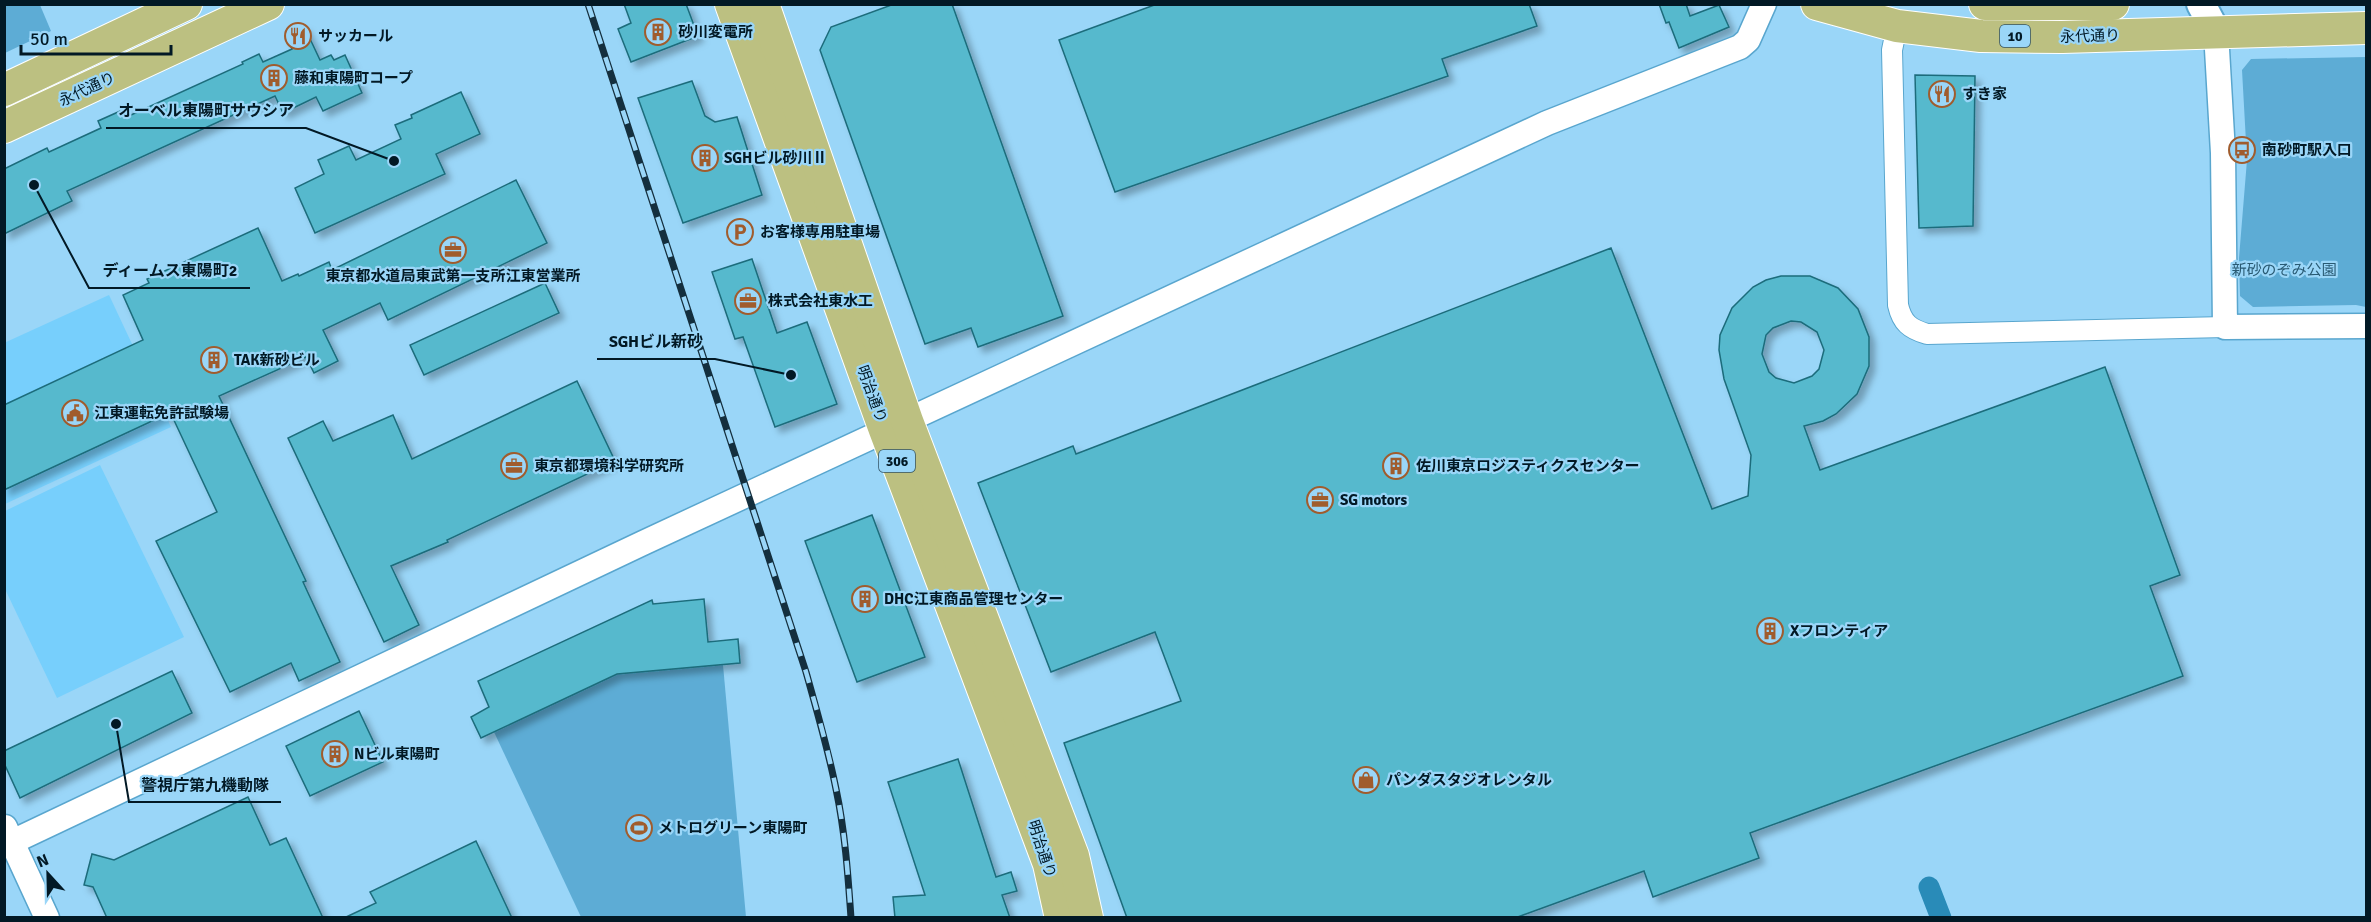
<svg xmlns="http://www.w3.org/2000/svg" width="2371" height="922" font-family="Signika,'Noto Sans JP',sans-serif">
  <defs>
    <filter id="shadow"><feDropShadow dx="5.5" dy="5.5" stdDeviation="3" flood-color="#0004"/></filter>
  </defs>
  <rect width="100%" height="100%" fill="#9ad6f8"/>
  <!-- built -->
  <g fill="#77cffc">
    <path d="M109 295 171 427 5 504 4 343Z"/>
    <path d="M100 465 184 637 57 698 5 589V511Z"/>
  </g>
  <!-- green -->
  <g fill="#5dacd5">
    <path d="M4 5H40L51 31 5 53Z"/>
    <path d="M2366 57V307L2356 305 2253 307 2240 296 2239 258 2247 160 2242 70 2251 59Z"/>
    <path d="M723 665 746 917H581L494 732 617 674Z"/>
  </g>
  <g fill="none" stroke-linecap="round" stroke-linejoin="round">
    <!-- canal -->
    <path stroke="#298bb8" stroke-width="21" d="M1929 887 1941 918"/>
  </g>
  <!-- building -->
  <g fill="#56b9cd" stroke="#1c6c7b" stroke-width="1.5" fill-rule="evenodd" filter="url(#shadow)">
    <path d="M624 4H686L698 36 631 62 618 29 631 23Z"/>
    <path d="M894 4H952L1063 316 978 347 971 328 925 344 820 50 831 27Z"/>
    <path d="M1157 4H1529L1537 26 1442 59 1448 76 1115 192 1059 40Z"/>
    <path d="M1659 4H1686L1690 16 1719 5 1729 27 1679 48 1669 22 1666 23Z"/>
    <path d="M304 26 320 60 331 55 334 60 345 55 362 93 323 111 316 97 283 113 275 96 67 191 72 201 4 234V169L47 148 49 152 101 128 98 121 127 108 131 115 243 64 242 62 259 54 263 62 292 49 286 34Z"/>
    <path d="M1915 75 1975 76 1973 226 1919 228Z"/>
    <path d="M692 81 705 116 715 122 737 117 762 195 683 223 638 98Z"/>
    <path d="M461 92 480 134 436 154 445 174 315 233 295 188 324 174 318 160 349 146 356 160 401 139 395 125 412 118 411 115Z"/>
    <path d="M516 180 547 243 388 320 380 303 323 330 338 361 314 373 306 357 219 396 306 581 303 582 340 662 299 681 291 663 230 692 156 541 217 512 172 416 169 418 167 414 4 490V405L143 340 123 295 149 283 147 279 258 228 282 281 298 274 299 276 329 262 332 270Z"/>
    <path d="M1611 248 1712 509 1748 496 1751 455 1724 379 1719 350 1720 335 1732 308 1753 287 1766 280 1781 276H1810L1838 288 1858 309 1869 337V366L1857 394 1836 414 1823 421 1804 426 1820 470 2105 367 2180 575 2150 586 2183 676 1750 833 1759 858 1653 897 1644 871 1515 918H1127L1064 743 1181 701 1155 632 1051 672 978 483 1073 446 1076 454ZM1791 321 1801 322 1817 332 1824 350 1819 369 1812 376 1794 383 1776 378 1769 372 1762 354 1766 335 1773 328Z"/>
    <path d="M752 259 777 333 807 322 837 404 775 427 743 337 735 339 712 272Z"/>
    <path d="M545 283 559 313 424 375 410 345Z"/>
    <path d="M577 381 615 461 447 540 448 542 391 566 419 625 384 642 288 438 323 421 333 441 393 415 412 459Z"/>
    <path d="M872 515 925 657 857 682 805 541Z"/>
    <path d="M704 599 708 642 738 639 740 663 617 674 481 738 471 717 489 707 478 681 652 600 653 604Z"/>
    <path d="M172 671 192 713 20 798 4 763V751Z"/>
    <path d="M359 711 383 762 310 796 286 746Z"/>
    <path d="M958 759 996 877 1011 872 1017 891 1002 895 1010 918H895L893 897 925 895 888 782Z"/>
    <path d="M248 797 270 845 286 838 323 918H107L93 887 84 885 92 854 114 860Z"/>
    <path d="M476 841 512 918H344L376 903 370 892Z"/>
  </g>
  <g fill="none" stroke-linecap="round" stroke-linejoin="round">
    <defs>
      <path id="minor" d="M1897 26 1892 50 1898 305C1902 323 1910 329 1927 334L2225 327"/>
      <g id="tertiary">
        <path d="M2216 32 2223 153 2225 327 2366 326"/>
        <path d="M5 827 47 918"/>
        <path d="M12 842 643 543 1547 123 1740 47 1748 40 1764 4"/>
      </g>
      <path id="secondary" d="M2201 4 2216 32"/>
      <g id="primary">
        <path d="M731 4 885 430 1031 816 1049 864 1061 918"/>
        <path d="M763 4 907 421 1073 856 1087 918"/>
        <path d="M1817 4 1897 26 1981 36 2062 37 2366 28"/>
        <path d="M1985 4H2113"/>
        <path d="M4 90 186 4"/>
        <path d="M4 127 268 4"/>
      </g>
    </defs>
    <!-- minor casing -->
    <use href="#minor" stroke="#59a6ce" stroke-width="22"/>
    <!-- tertiary casing -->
    <use href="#tertiary" stroke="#59a6ce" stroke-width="27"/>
    <!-- secondary casing -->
    <use href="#secondary" stroke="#59a6ce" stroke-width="32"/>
    <!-- primary casing -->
    <use href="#primary" stroke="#fff" stroke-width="34"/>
    <!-- minor -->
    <use href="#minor" stroke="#fff" stroke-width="20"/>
    <!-- tertiary -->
    <use href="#tertiary" stroke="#fff" stroke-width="24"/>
    <!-- secondary -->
    <use href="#secondary" stroke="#fff" stroke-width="28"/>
    <!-- primary -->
    <use href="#primary" stroke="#bcc081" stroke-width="32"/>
    <defs>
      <path id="rail" d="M588 4 806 672C817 711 828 749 836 789 845 831 848 875 851 918"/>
    </defs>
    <!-- rail casing -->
    <use href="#rail" stroke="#142f3e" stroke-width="7"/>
    <!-- rail -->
    <use href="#rail" stroke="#9ad6f8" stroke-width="4.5" stroke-dasharray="14" stroke-linecap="butt"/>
  </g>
  <!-- icons -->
  <defs>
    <symbol id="building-ring" viewBox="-11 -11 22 22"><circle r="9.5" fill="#9ad6f8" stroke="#a05c2d" stroke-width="1.5"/><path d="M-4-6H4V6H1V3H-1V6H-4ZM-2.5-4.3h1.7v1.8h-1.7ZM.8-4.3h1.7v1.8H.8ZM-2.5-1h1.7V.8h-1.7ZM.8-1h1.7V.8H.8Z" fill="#a05c2d"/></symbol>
    <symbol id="restaurant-ring" viewBox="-11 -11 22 22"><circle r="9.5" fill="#9ad6f8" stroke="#a05c2d" stroke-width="1.5"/><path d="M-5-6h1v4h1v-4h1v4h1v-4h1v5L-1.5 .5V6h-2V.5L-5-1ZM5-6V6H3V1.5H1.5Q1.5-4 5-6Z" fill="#a05c2d"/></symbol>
    <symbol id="bus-ring" viewBox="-11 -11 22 22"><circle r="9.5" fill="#9ad6f8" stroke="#a05c2d" stroke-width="1.5"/><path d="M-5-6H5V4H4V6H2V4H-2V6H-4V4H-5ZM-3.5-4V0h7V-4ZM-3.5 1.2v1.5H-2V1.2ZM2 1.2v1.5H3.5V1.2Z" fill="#a05c2d"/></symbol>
    <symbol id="parking-ring" viewBox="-11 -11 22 22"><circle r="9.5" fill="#9ad6f8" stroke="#a05c2d" stroke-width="1.5"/><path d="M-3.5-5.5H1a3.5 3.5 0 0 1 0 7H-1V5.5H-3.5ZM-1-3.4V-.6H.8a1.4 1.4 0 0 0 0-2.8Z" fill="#a05c2d"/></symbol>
    <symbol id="office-ring" viewBox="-11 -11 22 22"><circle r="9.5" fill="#9ad6f8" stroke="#a05c2d" stroke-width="1.5"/><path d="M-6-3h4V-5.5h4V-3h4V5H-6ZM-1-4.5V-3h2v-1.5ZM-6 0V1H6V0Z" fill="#a05c2d"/></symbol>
    <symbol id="civic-ring" viewBox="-11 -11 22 22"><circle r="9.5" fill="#9ad6f8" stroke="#a05c2d" stroke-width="1.5"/><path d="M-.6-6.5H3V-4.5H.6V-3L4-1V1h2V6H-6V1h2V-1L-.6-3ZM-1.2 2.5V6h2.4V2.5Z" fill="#a05c2d"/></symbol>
    <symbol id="shop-ring" viewBox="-11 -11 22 22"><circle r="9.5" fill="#9ad6f8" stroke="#a05c2d" stroke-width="1.5"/><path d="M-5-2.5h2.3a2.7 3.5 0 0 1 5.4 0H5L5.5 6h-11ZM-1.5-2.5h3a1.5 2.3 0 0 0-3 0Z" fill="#a05c2d"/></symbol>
    <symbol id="stadium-ring" viewBox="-11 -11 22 22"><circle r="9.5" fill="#9ad6f8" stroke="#a05c2d" stroke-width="1.5"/><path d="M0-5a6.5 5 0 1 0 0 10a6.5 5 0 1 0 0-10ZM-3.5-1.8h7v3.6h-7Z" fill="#a05c2d"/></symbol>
  </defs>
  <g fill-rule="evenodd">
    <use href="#building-ring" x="643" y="17" width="30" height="30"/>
    <use href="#restaurant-ring" x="283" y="21" width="30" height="30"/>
    <use href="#building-ring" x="259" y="63" width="30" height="30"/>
    <use href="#restaurant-ring" x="1927" y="79" width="30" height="30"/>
    <use href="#bus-ring" x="2227" y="135" width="30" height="30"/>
    <use href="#building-ring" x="690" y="143" width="30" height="30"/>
    <use href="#parking-ring" x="725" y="217" width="30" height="30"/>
    <use href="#office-ring" x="438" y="235" width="30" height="30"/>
    <use href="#office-ring" x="733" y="286" width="30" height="30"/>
    <use href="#building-ring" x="199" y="345" width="30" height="30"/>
    <use href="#civic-ring" x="60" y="398" width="30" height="30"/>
    <use href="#office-ring" x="499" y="451" width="30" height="30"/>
    <use href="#building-ring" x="1381" y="451" width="30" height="30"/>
    <use href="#office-ring" x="1305" y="485" width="30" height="30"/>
    <use href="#building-ring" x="850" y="584" width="30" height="30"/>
    <use href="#building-ring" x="1755" y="616" width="30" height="30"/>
    <use href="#building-ring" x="320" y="739" width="30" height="30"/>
    <use href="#shop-ring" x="1351" y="765" width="30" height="30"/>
    <use href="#stadium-ring" x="624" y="813" width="30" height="30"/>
  </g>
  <g text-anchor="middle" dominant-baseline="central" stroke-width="4.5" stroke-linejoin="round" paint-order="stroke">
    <!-- shield labels -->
    <g fill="#9ad6f8" stroke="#305264" stroke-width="1.5">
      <rect x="2000" y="25" width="30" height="22" rx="4.5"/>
      <rect x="879" y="450" width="36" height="22" rx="4.5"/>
    </g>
    <g font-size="14" font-weight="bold" fill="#021925">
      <text x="2015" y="36">10</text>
      <text x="897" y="461">306</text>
    </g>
    <!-- poi labels -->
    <g font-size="15" font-weight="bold" fill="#021925" stroke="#9ad6f8" text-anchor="start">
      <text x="678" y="32">砂川変電所</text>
      <text x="318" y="36">サッカール</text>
      <text x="294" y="78">藤和東陽町コープ</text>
      <text x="1962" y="94">すき家</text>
      <text x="2262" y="150">南砂町駅入口</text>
      <text x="724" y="158">SGHビル砂川Ⅱ</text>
      <text x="760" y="232">お客様専用駐車場</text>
      <text x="453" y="276" text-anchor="middle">東京都水道局東武第一支所江東営業所</text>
      <text x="768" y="301">株式会社東水工</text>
      <text x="234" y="360">TAK新砂ビル</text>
      <text x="94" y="413">江東運転免許試験場</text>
      <text x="534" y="466">東京都環境科学研究所</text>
      <text x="1416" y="466">佐川東京ロジスティクスセンター</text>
      <text x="1340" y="500">SG motors</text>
      <text x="884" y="599">DHC江東商品管理センター</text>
      <text x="1790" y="631">Xフロンティア</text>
      <text x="354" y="754">Nビル東陽町</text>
      <text x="1386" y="780">パンダスタジオレンタル</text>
      <text x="658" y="828">メトログリーン東陽町</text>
    </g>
    <!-- street labels -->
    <g font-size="15" fill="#021925" stroke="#9ad6f8">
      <text transform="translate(2090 36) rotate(-2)">永代通り</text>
      <text transform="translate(87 89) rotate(-25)">永代通り</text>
      <text transform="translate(872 394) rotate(70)">明治通り</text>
      <text transform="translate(1042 849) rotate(72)">明治通り</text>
    </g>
    <!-- park labels -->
    <g font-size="15" fill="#295a73" stroke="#9ad6f8">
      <text x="2284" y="270">新砂のぞみ公園</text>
    </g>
  </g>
  <!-- callouts -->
  <path fill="none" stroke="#021925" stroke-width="2" d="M394 161L306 128H106M34 185L89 288H250M791 375L715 359H597M116 724L129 802H281"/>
  <g fill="#021925" stroke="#9ad6f8" stroke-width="2">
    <circle cx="394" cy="161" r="6"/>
    <circle cx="34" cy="185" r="6"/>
    <circle cx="791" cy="375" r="6"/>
    <circle cx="116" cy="724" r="6"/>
  </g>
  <g font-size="16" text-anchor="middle" font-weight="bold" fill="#021925" stroke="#9ad6f8" stroke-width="4.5" stroke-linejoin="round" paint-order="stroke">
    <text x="206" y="116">オーベル東陽町サウシア</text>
    <text x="170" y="276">ディームス東陽町2</text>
    <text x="656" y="347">SGHビル新砂</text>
    <text x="205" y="791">警視庁第九機動隊</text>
  </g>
  <!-- border -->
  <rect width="2371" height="922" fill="none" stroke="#021925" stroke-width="12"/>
  <!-- north arrow -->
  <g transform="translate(48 874) rotate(338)" stroke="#9ad6f8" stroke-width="4.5" paint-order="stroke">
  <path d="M0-4.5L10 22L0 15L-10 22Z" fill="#021925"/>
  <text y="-9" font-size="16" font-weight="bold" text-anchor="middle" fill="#021925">N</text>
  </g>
  <!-- scale -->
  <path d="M21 45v9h150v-9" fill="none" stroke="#021925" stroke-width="3"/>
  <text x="30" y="45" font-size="18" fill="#021925" stroke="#9ad6f8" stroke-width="4.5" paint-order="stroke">50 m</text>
</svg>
